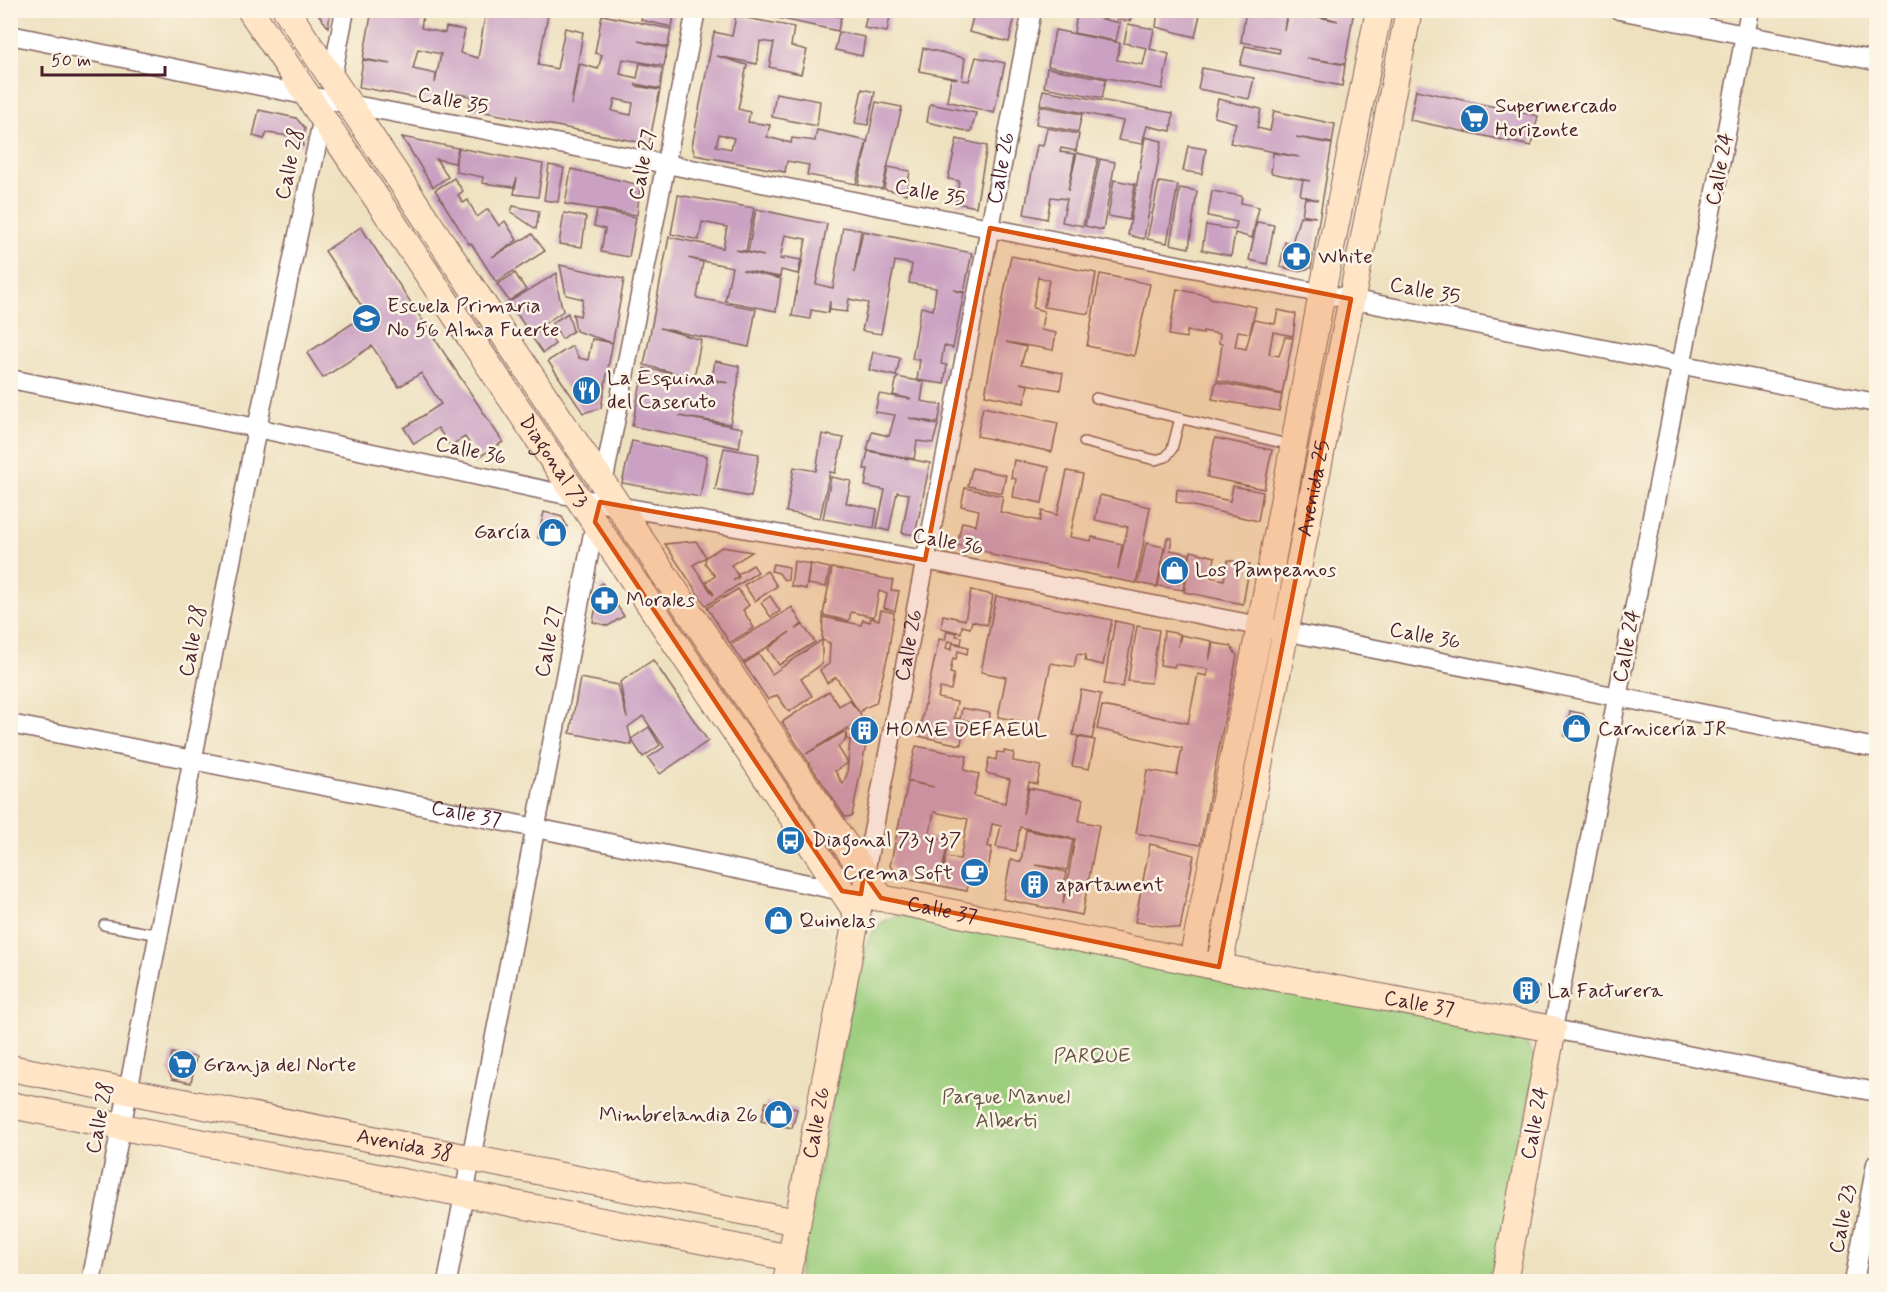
<svg xmlns="http://www.w3.org/2000/svg" width="1887" height="1292" font-family="Mynerve,sans-serif">
  <rect width="100%" height="100%" fill="#fcf5e5"/>
  <filter id="ink" filterUnits="userSpaceOnUse"><feTurbulence type="fractalNoise" baseFrequency=".0167" numOctaves="2"/><feDisplacementMap in="SourceGraphic" scale="12" xChannelSelector="R" yChannelSelector="G"/><feConvolveMatrix kernelMatrix="1 2 1 2 8 2 1 2 1" color-interpolation-filters="sRGB"/></filter>
  <filter id="wash" filterUnits="userSpaceOnUse"><feTurbulence type="fractalNoise" baseFrequency=".008" numOctaves="4" result="noise"/><feDisplacementMap in="SourceGraphic" scale="24" xChannelSelector="R" yChannelSelector="G"/><feGaussianBlur stdDeviation="1.35" result="paint"/><feColorMatrix in="noise" values="0 0 0 0 0 0 0 0 0 0 0 0 0 0 0 0 0 1.4 0 .05"/><feComposite in="paint" operator="in"/></filter>
  <g filter="url(#wash)">
    <rect width="100%" height="100%" fill="#eee1c0"/>
    <!-- green -->
    <path fill="#9dce7e" stroke="#747654" stroke-width="1.5" d="M900 915 918 916 1507 1031C1524 1039 1532 1047 1536 1065L1494 1281 797 1282 860 957C868 937 876 920 900 915Z"/>
    <g id="blocks">
      <!-- building -->
      <g fill="#caa1c2" fill-rule="evenodd">
        <path d="M315 10H331L328 27Z"/>
        <path d="M372 10H424L421 28 445 33 446 27 465 30 460 53 478 58 486 10H549L538 65 557 69 565 28 583 32 571 105 580 64 598 69 602 55 595 53 602 15 671 29 668 47 638 41 667 48 664 66 623 59 620 74 637 78 640 63 663 68 660 89 636 84V86L660 90 649 144 469 109 471 96 450 93 448 104 359 87 363 60 391 64 363 59ZM418 49 441 54 435 83 436 74 413 69ZM615 99 633 103 631 115 612 111Z"/>
        <path d="M643 10H675L672 27 641 20Z"/>
        <path d="M775 10H811L841 17 838 31 773 17Z"/>
        <path d="M868 10H891L887 32 864 28Z"/>
        <path d="M975 10H990L1015 16 1009 42 969 32Z"/>
        <path d="M1066 10H1094V16L1080 14 1120 23 1116 41 1074 33 1077 13Z"/>
        <path d="M1119 10H1132L1130 21 1117 20Z"/>
        <path d="M1158 10H1201L1195 37 1156 27Z"/>
        <path d="M1246 10H1287L1284 30 1288 11 1338 21 1301 10H1354L1345 64 1307 58 1345 65 1342 86 1240 65 1245 46 1279 53 1280 49 1241 42Z"/>
        <path d="M736 16 794 27 791 46 807 50 801 74 769 67 774 43 760 41 757 64 717 56 747 65 738 109 750 112 748 122 770 125 767 137 791 143 792 138 815 141 817 130 867 141 856 184 807 175 809 165 787 161 785 172 695 155 692 146 714 32 732 36ZM719 134 734 138 731 149 716 146Z"/>
        <path d="M1128 24 1154 29 1150 49 1169 54 1162 89 1048 66 1055 30 1120 43 1117 60 1143 65 1147 48 1124 43Z"/>
        <path d="M839 32 865 37 862 56 835 50Z"/>
        <path d="M923 48 965 58 962 80 969 81 976 57 1005 63 994 113 947 101 951 78 958 79 919 71Z"/>
        <path d="M1047 68 1106 79 1102 98 1044 87Z"/>
        <path d="M1202 68 1254 78 1249 99 1198 89Z"/>
        <path d="M862 89 875 92 868 125 855 123Z"/>
        <path d="M1043 90 1173 113 1171 131 1147 126 1142 144 1118 140 1123 121 1040 104Z"/>
        <path d="M1416 90 1538 116 1531 146 1410 120Z"/>
        <path d="M776 93 820 101 817 126 772 117Z"/>
        <path d="M1218 99 1261 109 1257 128 1270 131 1274 111 1335 124 1332 143 1296 137 1332 144 1311 268 1298 271 1280 267 1285 242 1292 243 1300 216 1316 217 1302 214 1305 198 1318 200 1300 195 1303 180 1310 181 1271 173 1273 153 1299 157 1230 143 1236 123 1214 117Z"/>
        <path d="M876 102 902 107 882 189 858 185Z"/>
        <path d="M930 104 976 113 971 132 927 122Z"/>
        <path d="M1040 106 1082 114 1078 132 1036 124Z"/>
        <path d="M259 110 296 118 305 128 303 146 288 144 290 136 267 133 264 139 253 136Z"/>
        <path d="M1047 128 1079 134 1076 151 1061 148 1060 152 1075 154 1068 191 1077 153 1098 158 1083 226 1062 222 1067 199 1051 197 1047 219 1024 214 1037 145 1043 146Z"/>
        <path d="M402 137 458 148 455 163 436 159 448 177 433 187Z"/>
        <path d="M1145 137 1162 141 1144 239 1128 235Z"/>
        <path d="M957 139 987 146 976 207 956 203 959 181 948 179Z"/>
        <path d="M1188 146 1206 149 1202 174 1183 171Z"/>
        <path d="M459 148 543 164 538 197 514 194 517 178 514 187 482 183 483 177 456 172V158Z"/>
        <path d="M1100 159 1115 162 1103 230 1085 226Z"/>
        <path d="M549 165 564 168 558 202 544 200Z"/>
        <path d="M888 167 910 171 906 194 884 189Z"/>
        <path d="M571 169 640 185 637 215 565 204Z"/>
        <path d="M454 178 463 191 458 195 463 203 468 200 477 217 488 209 499 226 505 221 517 240 492 257 532 234 545 251 496 282 471 243 469 244 435 190Z"/>
        <path d="M1114 180 1135 184 1129 220 1108 216Z"/>
        <path d="M1159 182 1178 185 1167 243 1147 239Z"/>
        <path d="M1180 188 1197 191 1189 248 1170 244Z"/>
        <path d="M1212 191 1242 196 1241 203 1259 207 1252 238 1235 233 1231 256 1202 250 1206 225 1235 230 1237 222 1208 216Z"/>
        <path d="M678 195 754 208 746 251 735 250 764 256 748 252 756 209 827 224 816 284 833 288 843 227 861 230 854 273 863 231 972 253 964 292 954 290 964 293 953 348 944 346 941 364 947 365 944 384 917 380 920 360 912 359 921 307 933 310 936 288 909 283 912 264 895 261 881 334 862 331 868 303 849 299 847 312 830 310V301L828 313 811 310 810 319 792 316 806 239 785 235 780 259 784 260V257L801 260 798 274 781 270 780 277 742 270 781 279 776 311 725 301 732 267 688 258 703 262 697 298 756 309 749 347 660 328 701 340 694 378 728 383 712 379 715 361 739 366 738 384 730 424 679 416 742 428 739 448 632 426 644 368 686 376 644 365 669 237 723 248 727 227 702 222 699 240 671 234Z"/>
        <path d="M513 206 539 211 536 229 511 212Z"/>
        <path d="M597 210 636 217 629 257 601 252 605 229 594 226Z"/>
        <path d="M564 213 586 217 582 247 559 244Z"/>
        <path d="M1257 222 1274 225 1267 264 1249 260Z"/>
        <path d="M361 227 503 442 479 457 465 437 450 446 438 428 414 444 404 428 441 404 421 373 399 387 372 346 323 378 307 353 367 314 325 251Z"/>
        <path d="M1011 256 1096 273 1089 314 1044 307 1049 280 1038 277 1033 308 1044 311 1041 330 1056 333 1053 350 1006 342 1026 347 1021 365 1063 373 1060 390 1020 383 1028 385 1024 403 985 395Z"/>
        <path d="M560 265 624 279 601 408 583 413 548 361 572 346 579 358 588 360 592 339 613 343 576 331 573 314 580 316 583 299 566 295Z"/>
        <path d="M515 273 526 290 509 301 497 284Z"/>
        <path d="M557 273 558 291 563 311 530 334 509 302Z"/>
        <path d="M1100 274 1150 284 1134 356 1087 346Z"/>
        <path d="M1177 289 1209 296V298L1256 307 1250 333 1238 331 1235 347 1246 349 1254 320 1275 324 1278 310 1296 314 1293 336 1273 332 1269 354 1279 356 1285 337 1293 338 1282 394 1217 380 1222 344 1219 343 1220 334 1203 331V334L1187 331 1186 338 1169 335Z"/>
        <path d="M568 313 573 331 562 339 552 323Z"/>
        <path d="M545 327 555 344 543 353 531 336Z"/>
        <path d="M873 352 900 358 896 376 869 370Z"/>
        <path d="M897 377 924 382 921 401 942 405 938 423 909 418 938 425 933 443 917 441 914 459 867 450 872 432 889 436 895 415 875 412 879 394 911 399 893 395Z"/>
        <path d="M1216 382 1282 395 1279 411 1212 399Z"/>
        <path d="M983 407 1058 423 1052 452 977 436Z"/>
        <path d="M822 434 844 438 835 473 830 472 820 518 786 512 794 467 816 471Z"/>
        <path d="M1215 438 1272 450 1264 489 1207 477Z"/>
        <path d="M632 441 707 456 700 497 622 483Z"/>
        <path d="M724 448 759 454 751 497 715 490Z"/>
        <path d="M868 451 930 463 915 535 902 533 909 494 897 492 889 531 877 528 885 490 865 486 868 469H864Z"/>
        <path d="M1014 460 1049 467 1042 503 1013 497 1016 479 1011 478Z"/>
        <path d="M972 468 1006 475 1002 493 968 486Z"/>
        <path d="M1067 471 1083 474 1070 537 1091 541 1092 537 1122 544 1118 569 1128 527 1095 520 1100 495 1150 507 1136 583 991 555V553L957 545 962 522 976 525 979 510 961 506 965 488 1003 496 1000 512 1040 521 1042 511 1057 515Z"/>
        <path d="M831 477 851 481 846 503 877 509 874 528 823 519Z"/>
        <path d="M1233 486 1263 492 1258 521 1176 502 1177 489 1230 501Z"/>
        <path d="M544 512 562 517 567 526 562 544 538 538Z"/>
        <path d="M1167 538H1172L1170 550 1190 554 1183 590 1158 586Z"/>
        <path d="M696 541 706 557 722 547 752 552 731 565 738 576 733 581 739 577 738 574 753 565 758 572 706 606 665 544ZM706 557 705 563 715 576 706 582 714 594 713 595 693 565Z"/>
        <path d="M1146 543 1164 547 1157 587 1138 583Z"/>
        <path d="M1191 551 1215 557 1211 577 1224 580 1228 560 1250 564 1243 604 1184 592Z"/>
        <path d="M794 561 810 564 806 589 791 586Z"/>
        <path d="M773 564 789 567 788 580 783 579 779 573 771 571Z"/>
        <path d="M811 564 830 568 826 587 807 584Z"/>
        <path d="M832 568 893 580 891 590 899 591 895 611 884 608 887 594 879 591 874 617 851 612 849 621 823 615Z"/>
        <path d="M767 571 777 586 755 601 744 585Z"/>
        <path d="M602 583 624 616 608 626 593 622 600 585Z"/>
        <path d="M738 589 749 605 743 610 754 628 730 643 707 608Z"/>
        <path d="M971 590 993 595 987 625 972 621 970 628 962 626 961 633 941 628 943 615 965 620Z"/>
        <path d="M770 596 780 611 771 617 761 603Z"/>
        <path d="M996 596 1112 620 1103 665 1085 661 1086 655 1077 654 1074 667 1051 663 1038 724 998 717 1006 677 981 672Z"/>
        <path d="M792 607 802 624 796 629 803 625 815 642 779 665 768 649 790 632 743 663 731 645Z"/>
        <path d="M881 610 894 613 888 655 876 703 864 708 860 713 862 719 806 754 844 732 846 733 845 741 838 747 848 763 835 771 843 784 847 774 850 740 846 739 847 730 857 732V735L859 736V745L864 717 871 719 852 816 845 817 782 722 829 691 839 706 849 700 859 712 836 677 827 683 820 670 829 664 830 643 822 640 823 617 861 625 863 620 870 622 871 618 879 620Z"/>
        <path d="M1115 621 1134 625 1123 687 1104 684Z"/>
        <path d="M1137 626 1159 630 1151 683 1128 681Z"/>
        <path d="M947 631 957 633 956 636 962 637 961 644 948 641 946 648 951 650 953 643 968 647 967 654 958 651 956 659 953 658 950 673 954 674 951 690 940 688 938 698 957 702 954 718 960 719 962 708 990 713 989 724 964 720 961 745 918 736 939 639 945 640Z"/>
        <path d="M1164 631 1180 634 1178 647 1181 635 1212 641 1209 661 1213 643 1231 646 1237 656 1200 845 1136 833 1147 770 1177 775 1182 748 1097 729 1102 706 1188 723 1198 674 1207 676 1208 669 1175 664 1174 667 1160 665Z"/>
        <path d="M822 640V664L801 679 812 696 789 712 777 695 768 700 744 664 759 654 772 674Z"/>
        <path d="M653 660 708 741 660 774 648 758 664 747 643 716 628 727 631 739 649 727 660 745 643 757 631 739 632 745 570 733 580 678 618 685 627 718 620 682Z"/>
        <path d="M1081 690 1101 694 1092 739 1073 735Z"/>
        <path d="M1570 711 1583 714 1589 722 1585 740 1565 736Z"/>
        <path d="M1078 737 1095 740 1089 769 1072 766Z"/>
        <path d="M916 746 967 756 964 770 979 774 974 796 1005 803 1010 779 986 773 989 758 996 760 997 752 1004 753V751L1014 753 1013 761 1041 766 1037 784 1029 782 1023 814 1029 788 1083 799 1079 821 1099 825 1082 915 1003 899 1011 859 1021 862 1026 830 1073 840 1067 870 1036 865 1066 872 1063 904 1075 839 1020 827 1016 851 996 847 1001 826 992 824 988 847H992L987 876 970 872 967 891 905 879 890 866 908 782 934 787 907 781ZM934 812 968 819 960 859 945 857V867L943 866 945 856 949 841 929 837Z"/>
        <path d="M1150 844 1194 855 1180 929 1135 922Z"/>
        <path d="M1517 982 1539 986 1536 1003 1513 998Z"/>
        <path d="M172 1053 196 1057 191 1083 172 1079 169 1072Z"/>
        <path d="M766 1102 797 1109 792 1128 761 1121Z"/>
      </g>
    </g>
  </g>
  <g filter="url(#ink)">
    <use href="#blocks" fill-opacity="0" stroke="#83635f" stroke-width="1.5"/>
    <g fill="none" stroke-linecap="round" stroke-linejoin="round">
      <defs>
        <g id="service">
          <path d="M1096 398 1291 445"/>
          <path d="M1084 442 1155 460 1166 457 1172 449 1180 418"/>
          <path d="M104 925 159 935"/>
        </g>
        <g id="minor">
          <path d="M1619 10 1876 61"/>
          <path d="M1750 10 1553 1029 1876 1092"/>
          <path d="M10 35 349 104 666 164 1876 403"/>
          <path d="M331 82 345 10"/>
          <path d="M10 379 257 428 617 506 925 560 1876 748"/>
          <path d="M602 489 696 10"/>
          <path id="s1" d="M10 724 536 828 847 892"/>
          <path id="s2" d="M864 878 1032 10"/>
          <path d="M91 1282 257 428 324 112"/>
          <path d="M447 1282 596 518"/>
          <path d="M1854 1282 1876 1164"/>
        </g>
        <g id="secondary">
          <path id="s3" d="M250 10 857 913"/>
          <path d="M286 10 881 898"/>
          <path d="M1192 961 1260 626 1322 293 1379 10"/>
          <path id="s4" d="M1219 967 1409 10"/>
          <path id="s5" d="M10 1068 797 1222"/>
          <path d="M10 1105 791 1258"/>
          <path id="s6" d="M786 1282 861 894 1219 967 1553 1029 1504 1282"/>
        </g>
      </defs>
      <!-- service casing -->
      <use href="#service" stroke="#83635f" stroke-width="12"/>
      <!-- minor casing -->
      <use href="#minor" stroke="#83635f" stroke-width="21"/>
      <!-- secondary casing -->
      <use href="#secondary" stroke="#83635f" stroke-width="28"/>
      <!-- service -->
      <use href="#service" stroke="#fff" stroke-width="9"/>
      <!-- minor -->
      <use href="#minor" stroke="#fff" stroke-width="18"/>
      <!-- secondary -->
      <use href="#secondary" stroke="#ffe4c6" stroke-width="26"/>
    </g>
  </g>
  <!-- marked area -->
  <path fill="#d8530f" fill-opacity="0.2" stroke="#d8530f" stroke-width="4.5" stroke-linejoin="round" d="M990 228 1351 299 1219 967 881 898 864 874 861 894 842 891 595 522 600 502 925 560Z"/>
  <!-- icons -->
  <defs>
    <symbol id="supermarket-disc" viewBox="-11 -11 22 22"><circle r="9.5" fill="#1f6fb2" stroke="#fcf5e5"/><path d="M-6-5.5h2.5l.6 2H6L4.5 2H-2.5L-4.4-4H-6ZM-1.5 3.2a1.3 1.3 0 1 0 .1 0ZM3 3.2a1.3 1.3 0 1 0 .1 0Z" fill="#fff"/></symbol>
    <symbol id="pharmacy-disc" viewBox="-11 -11 22 22"><circle r="9.5" fill="#1f6fb2" stroke="#fcf5e5"/><path d="M-2-6h4v4h4v4h-4v4h-4v-4h-4v-4h4Z" fill="#fff"/></symbol>
    <symbol id="school-disc" viewBox="-11 -11 22 22"><circle r="9.5" fill="#1f6fb2" stroke="#fcf5e5"/><path d="M0-5L7-2L0 1L-7-2ZM-4 1L0 2.5L4 1V4Q0 6-4 4Z" fill="#fff"/></symbol>
    <symbol id="restaurant-disc" viewBox="-11 -11 22 22"><circle r="9.5" fill="#1f6fb2" stroke="#fcf5e5"/><path d="M-5-6h1v4h1v-4h1v4h1v-4h1v5L-1.5 .5V6h-2V.5L-5-1ZM5-6V6H3V1.5H1.5Q1.5-4 5-6Z" fill="#fff"/></symbol>
    <symbol id="shop-disc" viewBox="-11 -11 22 22"><circle r="9.5" fill="#1f6fb2" stroke="#fcf5e5"/><path d="M-5-2.5h2.3a2.7 3.5 0 0 1 5.4 0H5L5.5 6h-11ZM-1.5-2.5h3a1.5 2.3 0 0 0-3 0Z" fill="#fff"/></symbol>
    <symbol id="building-disc" viewBox="-11 -11 22 22"><circle r="9.5" fill="#1f6fb2" stroke="#fcf5e5"/><path d="M-4-6H4V6H1V3H-1V6H-4ZM-2.5-4.3h1.7v1.8h-1.7ZM.8-4.3h1.7v1.8H.8ZM-2.5-1h1.7V.8h-1.7ZM.8-1h1.7V.8H.8Z" fill="#fff"/></symbol>
    <symbol id="bus-disc" viewBox="-11 -11 22 22"><circle r="9.5" fill="#1f6fb2" stroke="#fcf5e5"/><path d="M-5-6H5V4H4V6H2V4H-2V6H-4V4H-5ZM-3.5-4V0h7V-4ZM-3.5 1.2v1.5H-2V1.2ZM2 1.2v1.5H3.5V1.2Z" fill="#fff"/></symbol>
    <symbol id="cafe-disc" viewBox="-11 -11 22 22"><circle r="9.5" fill="#1f6fb2" stroke="#fcf5e5"/><path d="M-5.5-4.5H6V0H3Q3 3.5 0 3.5H-2.5Q-5.5 3.5-5.5 0ZM3-3.2v2h1.7v-2ZM-6 4.5H4V6H-6Z" fill="#fff"/></symbol>
  </defs>
  <g fill-rule="evenodd">
    <use href="#supermarket-disc" x="1458" y="102" width="33" height="33"/>
    <use href="#pharmacy-disc" x="1280" y="240" width="33" height="33"/>
    <use href="#school-disc" x="350" y="302" width="33" height="33"/>
    <use href="#restaurant-disc" x="570" y="374" width="33" height="33"/>
    <use href="#shop-disc" x="536" y="516" width="33" height="33"/>
    <use href="#shop-disc" x="1158" y="554" width="33" height="33"/>
    <use href="#pharmacy-disc" x="588" y="584" width="33" height="33"/>
    <use href="#shop-disc" x="1560" y="712" width="33" height="33"/>
    <use href="#building-disc" x="848" y="714" width="33" height="33"/>
    <use href="#bus-disc" x="774" y="824" width="33" height="33"/>
    <use href="#cafe-disc" x="958" y="856" width="33" height="33"/>
    <use href="#building-disc" x="1018" y="868" width="33" height="33"/>
    <use href="#shop-disc" x="762" y="904" width="33" height="33"/>
    <use href="#building-disc" x="1510" y="974" width="33" height="33"/>
    <use href="#supermarket-disc" x="166" y="1048" width="33" height="33"/>
    <use href="#shop-disc" x="762" y="1098" width="33" height="33"/>
  </g>
  <g text-anchor="middle" dominant-baseline="central" stroke-width="5" stroke-linejoin="round" paint-order="stroke">
    <!-- street labels -->
    <g font-size="21" fill="#4a1f2b" stroke="#fcf5e5">
      <text transform="translate(453 101) rotate(11)">Calle 35</text>
      <text transform="translate(290 164) rotate(-78)">Calle 28</text>
      <text transform="translate(643 165) rotate(-79)">Calle 27</text>
      <text stroke="none"><textPath href="#s2" startOffset="723">Calle 26</textPath></text>
      <text transform="translate(1720 169) rotate(-79)">Calle 24</text>
      <text transform="translate(930 193) rotate(11)">Calle 35</text>
      <text transform="translate(1425 291) rotate(11)">Calle 35</text>
      <text transform="translate(471 451) rotate(12)">Calle 36</text>
      <text stroke="none"><textPath href="#s3" startOffset="544">Diagonal 73</textPath></text>
      <text stroke="none"><textPath href="#s4" startOffset="488">Avenida 25</textPath></text>
      <text transform="translate(948 542) rotate(11)">Calle 36</text>
      <text transform="translate(1425 636) rotate(11)">Calle 36</text>
      <text transform="translate(193 641) rotate(-79)">Calle 28</text>
      <text transform="translate(549 642) rotate(-79)">Calle 27</text>
      <text stroke="none"><textPath href="#s2" startOffset="237">Calle 26</textPath></text>
      <text transform="translate(1627 646) rotate(-79)">Calle 24</text>
      <text stroke="none"><textPath href="#s1" startOffset="465">Calle 37</textPath></text>
      <text stroke="none"><textPath href="#s6" startOffset="478">Calle 37</textPath></text>
      <text stroke="none"><textPath href="#s6" startOffset="964">Calle 37</textPath></text>
      <text transform="translate(100 1118) rotate(-79)">Calle 28</text>
      <text stroke="none"><textPath href="#s6" startOffset="162">Calle 26</textPath></text>
      <text transform="translate(1535 1123) rotate(-79)">Calle 24</text>
      <text stroke="none"><textPath href="#s5" startOffset="402">Avenida 38</textPath></text>
      <text transform="translate(1843 1219) rotate(-79)">Calle 23</text>
    </g>
    <!-- poi labels -->
    <g font-size="21" fill="#4a1f2b" stroke="#fcf5e5" text-anchor="start">
      <text x="1495" y="106">Supermercado<tspan x="1495" dy="24">Horizonte</tspan></text>
      <text x="1318" y="257">White</text>
      <text x="387" y="306">Escuela Primaria<tspan x="387" dy="24">No 56 Alma Fuerte</tspan></text>
      <text x="607" y="378">La Esquina<tspan x="607" dy="24">del Caseruto</tspan></text>
      <text x="531" y="532" text-anchor="end">García</text>
      <text x="1195" y="570">Los Pampeanos</text>
      <text x="626" y="600">Morales</text>
      <text x="1598" y="729">Carnicería JR</text>
      <text x="886" y="730">HOME DEFAEUL</text>
      <text x="812" y="840">Diagonal 73 y 37</text>
      <text x="953" y="873" text-anchor="end">Crema Soft</text>
      <text x="1056" y="885">apartament</text>
      <text x="799" y="921">Quinelas</text>
      <text x="1547" y="991">La Facturera</text>
      <text x="203" y="1065">Granja del Norte</text>
      <text x="758" y="1115" text-anchor="end">Mimbrelandia 26</text>
    </g>
    <!-- park labels -->
    <g font-size="21" fill="#635444" stroke="#fcf5e5">
      <text x="1092" y="1056">PARQUE</text>
      <text x="1006" y="1097">Parque Manuel<tspan x="1006" dy="24">Alberti</tspan></text>
    </g>
  </g>
  <!-- margin -->
  <rect width="1887" height="1292" fill="none" stroke="#fcf5e5" stroke-width="36"/>
  <!-- scale -->
  <path d="M42 66v9h123v-9" fill="none" stroke="#4a1f2b" stroke-width="3"/>
  <text x="51" y="66" font-size="18" fill="#4a1f2b" stroke="#fcf5e5" stroke-width="4.5" paint-order="stroke">50 m</text>
</svg>
